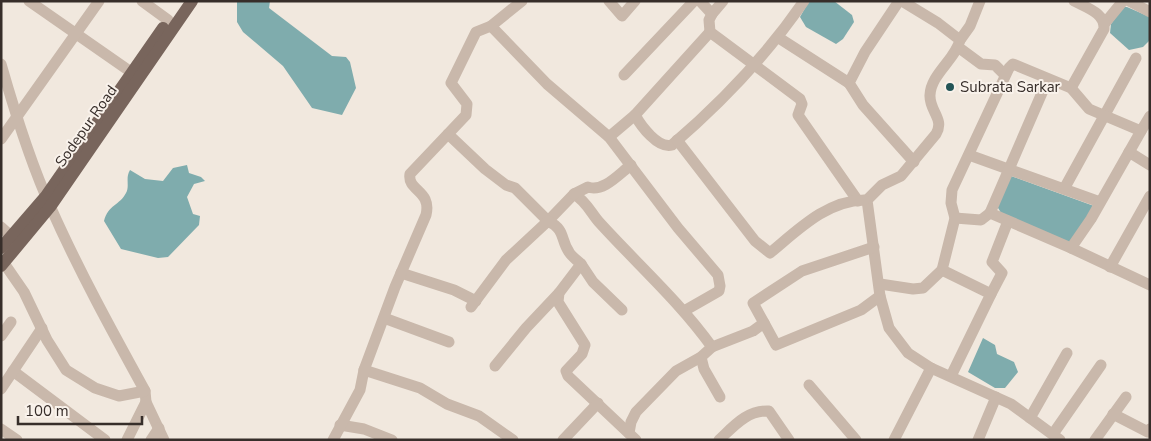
<svg xmlns="http://www.w3.org/2000/svg" width="1151" height="441" font-family="'Nunito Sans',sans-serif">
  <rect width="100%" height="100%" fill="#f1e8de"/>
  <!-- water -->
  <g fill="#7facad">
    <path d="M237 1H270L269 8 332 56 346 57 350 62 356 88 342 115 312 108 283 66 243 32 237 22Z"/>
    <path d="M809 1H834L852 15 854 22 843 39 836 44 806 27 800 17Z"/>
    <path d="M1123 7H1127L1150 17V40L1143 47 1129 50 1110 33 1111 24Z"/>
    <path d="M187 165 189 173 201 177 205 181 194 184 187 197 193 214 200 216 199 225 168 257 158 258 121 249 104 221C108 205 120 205 126 193 130 186 125 178 130 170L145 179 163 181 173 168Z"/>
    <path d="M1011 176 1094 206 1070 243 1001 213 997 206Z"/>
    <path d="M983 338 995 345 997 354 1014 362 1018 372 1005 388H995L968 372Z"/>
  </g>
  <g fill="none" stroke-linecap="round" stroke-linejoin="round">
    <!-- minor -->
    <g stroke="#c9b8ab" stroke-width="11">
      <path d="M29 1 131 72"/>
      <path d="M142 1 168 20"/>
      <path d="M609 1 622 16 635 1"/>
      <path d="M700 1 712 14 709 20 710 32 800 99 802 104 798 115 858 201"/>
      <path d="M899 1 865 52 849 83 863 105 914 162"/>
      <path d="M902 1 938 23 960 40C955 60 931 74 930 95 929 111 945 119 936 134L901 176 882 185 867 200 880 296 889 328 908 353 931 368 1011 404 1060 440"/>
      <path d="M1129 1 1150 12"/>
      <path d="M712 14 723 1"/>
      <path d="M1105 23 1123 1"/>
      <path d="M491 26 547 84 609 137 678 228 718 275 720 286 719 291 684 311"/>
      <path d="M779 38 849 83"/>
      <path d="M960 40 970 26 980 1"/>
      <path d="M958 47 981 64 995 65 1005 75"/>
      <path d="M1 64C15 113 30 162 51 208 79 271 112 331 145 391L146 402 164 440"/>
      <path d="M624 75 694 1"/>
      <path d="M1071 88 1104 29C1105 13 1087 8 1074 1"/>
      <path d="M635 115 710 32"/>
      <path d="M1141 131 1150 116"/>
      <path d="M448 134 485 169 506 185 515 188 548 221 574 194C586 201 591 213 599 222 637 264 679 301 712 347L701 357 676 371 636 412 631 422 629 433"/>
      <path d="M609 137 635 115C641 126 658 149 672 145 722 102 767 55 804 1"/>
      <path d="M1 139 99 1"/>
      <path d="M677 140 755 241 770 253C798 230 826 201 864 200"/>
      <path d="M1129 152 1150 165"/>
      <path d="M969 155 1100 202"/>
      <path d="M1064 189 1136 58"/>
      <path d="M574 194 588 187C603 193 620 173 631 165"/>
      <path d="M955 218 981 220 990 213"/>
      <path d="M1 227 11 236"/>
      <path d="M1071 248 1150 285"/>
      <path d="M4 263 24 292 47 340 66 370 95 388 119 396 145 391"/>
      <path d="M581 264 593 282 622 310"/>
      <path d="M1110 267 1150 196"/>
      <path d="M401 273 454 290 476 301"/>
      <path d="M880 284 913 289 923 288 942 270"/>
      <path d="M991 294 1002 273 992 262 1008 221"/>
      <path d="M471 307 506 260 548 221C566 230 560 239 569 252 572 257 577 260 581 264L559 293 558 302 585 345 582 354 566 371 568 376 636 440"/>
      <path d="M384 318 449 342"/>
      <path d="M764 323 753 303 802 271 874 247"/>
      <path d="M1 336 11 322"/>
      <path d="M712 347 753 331 764 323 776 345 861 310 880 296"/>
      <path d="M701 357 704 369 720 397"/>
      <path d="M495 366 526 328 559 293"/>
      <path d="M364 370 420 388 447 404 479 416 513 440"/>
      <path d="M13 371 105 440"/>
      <path d="M951 376 991 294 942 270 955 218 951 203 952 190 1009 68 1013 64 1071 88 1089 109 1141 131 1091 219 1071 248 990 213 1048 79"/>
      <path d="M809 385 856 440"/>
      <path d="M1 389 42 328"/>
      <path d="M1113 414 1148 432 1150 429"/>
      <path d="M1030 418 1067 353"/>
      <path d="M340 425 364 429 392 440"/>
      <path d="M1 429 17 440"/>
      <path d="M1053 434 1101 365"/>
      <path d="M127 440 146 402"/>
      <path d="M151 440 159 428"/>
      <path d="M333 440 360 390 364 370 395 287 426 215C432 190 407 191 410 174L466 115 467 104 451 83 476 32 491 26 522 1"/>
      <path d="M563 440 598 403"/>
      <path d="M719 440C734 426 747 410 769 411L789 440"/>
      <path d="M894 440 931 368"/>
      <path d="M978 440 996 397"/>
      <path d="M1095 440 1126 397"/>
    </g>
    <!-- major -->
    <g stroke="#78655c" stroke-width="12">
      <path d="M1 248 46 196 163 28"/>
      <path d="M1 266 50 207 192 1"/>
    </g>
  </g>
  <!-- markers -->
  <circle fill="#225456" stroke="#f9f2eb" stroke-width="2" cx="950" cy="87" r="5"/>
  <g text-anchor="middle" dominant-baseline="central" stroke-width="4" stroke-linejoin="round" paint-order="stroke">
    <!-- poi labels -->
    <g font-size="15" fill="#372e2a" stroke="#f9f2eb" text-anchor="start">
      <text x="960" y="87">Subrata Sarkar</text>
    </g>
    <!-- street labels -->
    <g font-size="15" fill="#372e2a" stroke="#f9f2eb">
      <text transform="translate(86 126) rotate(-55)">Sodepur Road</text>
    </g>
  </g>
  <!-- border -->
  <rect width="1151" height="441" fill="none" stroke="#372e2a" stroke-width="5"/>
  <!-- scale -->
  <path d="M18 416v8h124v-8" fill="none" stroke="#372e2a" stroke-width="2.5"/>
  <text x="25" y="416" font-size="15" fill="#372e2a" stroke="#f9f2eb" stroke-width="4" paint-order="stroke">100 m</text>
</svg>
